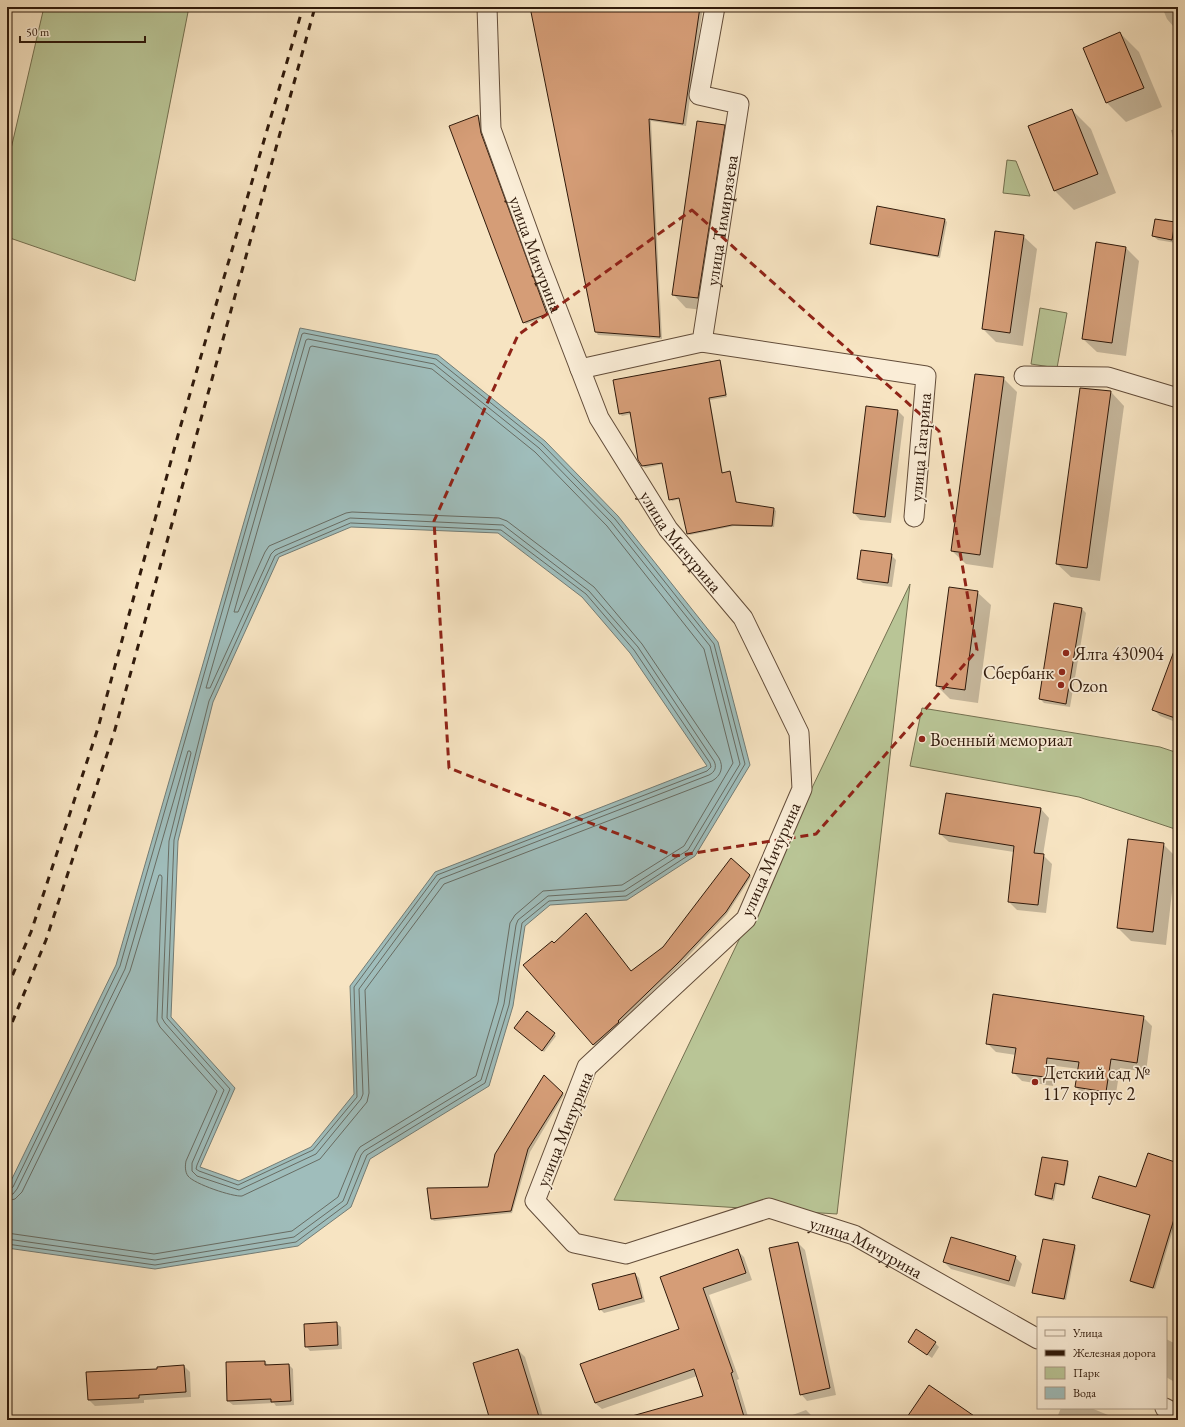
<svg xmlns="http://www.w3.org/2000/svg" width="1185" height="1427" font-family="'EB Garamond',serif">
  <rect width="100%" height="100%" fill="#f7e4c2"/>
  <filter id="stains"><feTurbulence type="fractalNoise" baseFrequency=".005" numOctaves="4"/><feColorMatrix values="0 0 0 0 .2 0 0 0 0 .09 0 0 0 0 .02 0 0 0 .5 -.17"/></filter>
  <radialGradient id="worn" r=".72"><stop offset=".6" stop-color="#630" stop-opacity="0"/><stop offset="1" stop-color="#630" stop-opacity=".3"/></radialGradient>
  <!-- green -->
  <g fill="#b9c596" stroke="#747050">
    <path d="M44 7H189L135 281 7 237V166Z"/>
    <path d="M1007 160 1016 161 1030 196 1003 193Z"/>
    <path d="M1040 308 1067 313 1057 368 1031 364Z"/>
    <path d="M910 584 837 1214 614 1200Z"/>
    <path d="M922 708 1160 747 1178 753V830L1079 797 910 766Z"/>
  </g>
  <!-- water -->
  <path fill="#9fbdbb" stroke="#737c75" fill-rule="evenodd" d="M300 328 438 355 545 441 618 516 718 642 750 765 695 856 627 900 550 905 525 926 513 1006 489 1086 370 1159 351 1207 298 1246 155 1269 7 1248V1189L116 965ZM351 527 498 533 582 597 630 653 707 766 435 872 350 986 354 1094 311 1147 239 1181 200 1167 235 1088 171 1017 178 841 213 702 279 557Z"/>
  <!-- shadow -->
  <g fill="#0003" fill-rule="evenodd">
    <path d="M532 7H703L686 126 651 121 662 339 598 335 596 332Z"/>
    <path d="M1162 7H1178V24L1173 26 1167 19Z"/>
    <path d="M1120 33 1139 52 1162 107 1126 122 1107 103 1084 49Z"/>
    <path d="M1072 110 1091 129 1116 193 1074 210 1055 191 1029 127Z"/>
    <path d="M478 116 480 118 482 135 548 316 526 324 524 322 451 126Z"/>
    <path d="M724 126 737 140 711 311 686 308 673 294Z"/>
    <path d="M1178 129V165L1173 159 1176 150 1171 130Z"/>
    <path d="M945 220 947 222 940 258 873 245 871 243Z"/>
    <path d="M1174 223 1178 227 1176 243 1158 240 1153 236Z"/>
    <path d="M1023 236 1037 249 1023 346 996 342 983 329Z"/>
    <path d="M1126 248 1139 261 1126 356 1097 352 1083 339Z"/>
    <path d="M719 362 721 363 727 397 710 400 723 474 730 472 731 474 737 504 774 509 776 511 774 527 734 526 690 535 688 534 680 499 672 501 670 499 664 464 645 468 643 466 631 414 622 416 620 414 614 381Z"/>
    <path d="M1003 378 1017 392 993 568 966 564 952 551Z"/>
    <path d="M1111 392 1124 406 1100 581 1071 577 1057 564Z"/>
    <path d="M898 411 904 417 891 523 860 520 854 513Z"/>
    <path d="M891 555 896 560 892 587 863 583 858 579Z"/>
    <path d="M977 592 991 605 978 703 950 699 937 686Z"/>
    <path d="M1082 609 1086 613 1070 707 1044 703 1040 699Z"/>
    <path d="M1178 642V723L1160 716 1153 709Z"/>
    <path d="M1041 809 1049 818 1043 855 1052 864 1046 913 1017 910 1009 902 1014 852 949 842 940 834Z"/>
    <path d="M1163 844 1176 857 1166 945 1131 941 1118 928Z"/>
    <path d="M731 859 751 877 727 914 680 965 620 1023V1024L595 1046 524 965 632 973 664 948Z"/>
    <path d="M527 1013 556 1036 544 1052 517 1030Z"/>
    <path d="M1143 1017 1152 1026 1146 1072 1120 1068 1115 1100 1085 1096 1076 1087 1079 1069 1056 1066 1053 1086 1022 1081 1013 1072 1016 1055 996 1052 987 1043ZM1085 1088 1111 1091V1093L1085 1090Z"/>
    <path d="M544 1076 564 1095 530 1152 512 1213 434 1221 432 1219 489 1188Z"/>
    <path d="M1067 1162 1069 1164 1065 1186 1057 1184 1054 1201 1038 1197 1036 1195Z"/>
    <path d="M1178 1164V1213L1155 1289 1133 1283 1131 1281 1151 1216 1095 1199 1093 1197 1137 1188Z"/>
    <path d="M798 1243 805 1250 836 1395 807 1401 801 1394Z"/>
    <path d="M1074 1246 1076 1248 1066 1300 1035 1294 1033 1293Z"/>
    <path d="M737 1250 744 1257 752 1280 709 1295 739 1379 737 1380 749 1420H622L705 1397 697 1376 602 1409 595 1403 680 1329 662 1277Z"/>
    <path d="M1015 1257 1022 1264 1015 1287 951 1269 944 1262Z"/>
    <path d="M635 1274 639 1278 645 1302 604 1313 600 1309Z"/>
    <path d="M336 1323 341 1327 342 1349 310 1351 306 1346Z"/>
    <path d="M1166 1339 1178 1345V1384L1166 1377Z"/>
    <path d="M909 1342 935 1343 939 1347 932 1358Z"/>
    <path d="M518 1350 525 1357 544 1420H491Z"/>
    <path d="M265 1362 268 1365H289L293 1369 294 1405 276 1406 274 1403 233 1405 228 1401Z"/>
    <path d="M184 1366 190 1372 191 1397 144 1400V1403L95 1406 89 1400 87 1373 158 1370Z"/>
    <path d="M1061 1408H1091L1108 1415 1113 1420H1056Z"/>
    <path d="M806 1410 812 1416 814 1420H779Z"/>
  </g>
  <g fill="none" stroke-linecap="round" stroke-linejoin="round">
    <!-- shore -->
    <g stroke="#686c63" stroke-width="1">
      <path d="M351 523 501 530 586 594 634 650 710 763 711 767 707 771 437 875 354 987 357 1097 313 1150 238 1185 199 1171 196 1169 197 1165 230 1089 167 1018 174 840 209 701 275 556 278 554Z"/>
      <path d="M7 1190 10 1189 13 1187 120 966 302 334 304 333 436 359 542 444 615 519 714 644 745 764 692 853 626 896 549 901 522 923 509 1005 485 1083 367 1155 347 1204 296 1242 155 1265 7 1244"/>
      <path d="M7 1195 13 1194 17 1189 125 969 188 751H190L191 753 169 841 162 1018 165 1023 224 1090 192 1163V1171L197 1176 239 1190 316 1154 361 1099 363 1094 359 989 440 879 709 775C715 772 717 767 714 761L638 647 589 591 503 525 350 518 275 550 271 554 210 688H206L306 340 308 339 434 364 539 448 611 522 710 646 740 764 688 850 624 891 548 896 518 920 516 925 504 1004 481 1080 364 1151 361 1155 343 1201 294 1237 155 1260 7 1239"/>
      <path d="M7 1201 15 1199 22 1192 130 971 159 875H161L162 877 157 1021 160 1027 217 1091 186 1161C185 1166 185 1172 188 1176 194 1184 233 1197 242 1196L320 1159 367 1102 369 1093 365 990 444 884 712 781C721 776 724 767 719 758L642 644 594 587 507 521 499 518 352 512 346 513 269 546 265 552 238 612H234L310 347 312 346 432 369 535 452 607 526 704 649 733 763 684 846 622 885 543 891 515 915 510 923 498 1002 476 1076 360 1147 356 1153 338 1197 292 1231 154 1254 7 1233"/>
    </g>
  </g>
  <!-- building -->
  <g fill="#d59d77" stroke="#301a0b">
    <path d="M530 7H700L683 124 649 119 660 337 595 332Z"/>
    <path d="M1120 32 1144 88 1106 103 1083 48Z"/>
    <path d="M1072 109 1098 174 1054 191 1028 126Z"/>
    <path d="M478 115 481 133 547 314 523 323 449 126Z"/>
    <path d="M697 121 725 125 698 298 672 295Z"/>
    <path d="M877 206 945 219 938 256 870 244Z"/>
    <path d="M1155 219 1175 222 1172 240 1152 236Z"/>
    <path d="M995 231 1024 235 1010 333 982 329Z"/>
    <path d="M1096 242 1126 247 1112 343 1082 339Z"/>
    <path d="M720 360 726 395 709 398 722 473 730 471 736 502 774 508 772 526 732 525 687 534 679 498 669 500 662 463 642 466 638 460 630 412 619 414 613 380Z"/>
    <path d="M975 374 1004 377 980 555 951 551Z"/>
    <path d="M1080 388 1111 391 1087 568 1056 564Z"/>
    <path d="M866 406 898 410 885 517 853 513Z"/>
    <path d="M861 550 892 554 888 583 857 579Z"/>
    <path d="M949 587 978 591 965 690 936 686Z"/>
    <path d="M1054 603 1082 608 1066 704 1039 699Z"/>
    <path d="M1177 643H1178V719L1152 710Z"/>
    <path d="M946 793 1041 808 1034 853 1044 854 1038 905 1008 902 1014 846 939 834Z"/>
    <path d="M1128 839 1164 843 1153 932 1117 928Z"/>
    <path d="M731 858 750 875 726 912 678 963 618 1021 619 1022 593 1045 523 965 552 941 554 943 586 913 631 971 663 947Z"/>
    <path d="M993 994 1144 1016 1137 1063 1111 1059 1106 1092 1075 1087 1079 1062 1047 1058 1045 1077 1012 1073 1016 1048 986 1044Z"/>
    <path d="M527 1011 555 1033 542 1051 514 1028Z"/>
    <path d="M544 1075 563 1093 528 1149 511 1211 431 1219 427 1188 488 1187 495 1154Z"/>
    <path d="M1148 1153 1178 1163V1206L1153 1288 1130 1281 1150 1215 1092 1198 1099 1176 1136 1187Z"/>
    <path d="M1042 1157 1068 1161 1064 1185 1055 1183 1052 1199 1035 1195Z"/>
    <path d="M951 1237 1016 1256 1009 1281 943 1262Z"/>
    <path d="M1043 1239 1075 1245 1064 1299 1032 1293Z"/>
    <path d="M798 1242 830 1388 800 1395 769 1248Z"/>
    <path d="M738 1249 746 1273 703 1288 733 1372 731 1373 745 1420H633L632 1416 703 1396 694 1369 595 1403 580 1364 679 1329 660 1277Z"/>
    <path d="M635 1273 642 1298 599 1310 592 1284Z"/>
    <path d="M337 1322 338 1345 305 1347 304 1324Z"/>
    <path d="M916 1329 936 1342 927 1355 908 1342Z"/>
    <path d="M518 1349 540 1420H490L473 1363Z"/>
    <path d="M265 1361V1365L289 1364 291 1401 271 1402V1399L227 1401 226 1362Z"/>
    <path d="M184 1365 186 1392 139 1395V1398L88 1400 86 1372 157 1369V1367Z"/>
    <path d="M929 1385 980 1420H905Z"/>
  </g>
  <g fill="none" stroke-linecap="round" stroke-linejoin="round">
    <defs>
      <g id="minor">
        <path id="s1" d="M487 7 491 129 539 262 599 418 668 529 743 618 799 733 802 789 746 919 587 1067 535 1201 574 1243 626 1254 769 1208 854 1235 1038 1339"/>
        <path d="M702 342 926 376 914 517"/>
        <path id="s2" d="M580 369 702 342 739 104 699 95 715 7"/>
        <path d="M1024 376 1108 377 1178 398"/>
        <path d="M1165 1408 1178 1415"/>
      </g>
    </defs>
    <!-- minor casing -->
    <use href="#minor" stroke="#624c39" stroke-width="21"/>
    <!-- minor -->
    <use href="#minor" stroke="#faedd7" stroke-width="19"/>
    <!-- rail -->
    <g stroke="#301a0b" stroke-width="3" stroke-dasharray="7 7" stroke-linecap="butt">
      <path d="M7 988 31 932 98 728 180 428 303 7"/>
      <path d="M7 1035 46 940 114 733 315 7"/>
    </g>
  </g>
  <!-- marked area -->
  <path fill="none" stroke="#8f2418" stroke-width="3" stroke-dasharray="8 5" stroke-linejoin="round" d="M692 210 939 431 977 650 816 834 675 856 449 768 434 521 518 335Z"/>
  <!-- markers -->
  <g fill="#8f2418" stroke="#faedd7" stroke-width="1.5">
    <circle cx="1066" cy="653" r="4"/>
    <circle cx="1062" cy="672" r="4"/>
    <circle cx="1061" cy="685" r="4"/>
    <circle cx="922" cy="739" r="4"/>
    <circle cx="1035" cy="1082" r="4"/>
  </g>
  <g text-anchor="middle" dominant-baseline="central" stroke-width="3.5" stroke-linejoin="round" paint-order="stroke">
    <!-- street labels -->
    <g font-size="18" fill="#301a0b" stroke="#faedd7">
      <text stroke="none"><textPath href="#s2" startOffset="248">улица Тимирязева</textPath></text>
      <text stroke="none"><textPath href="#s1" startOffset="255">улица Мичурина</textPath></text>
      <text transform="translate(920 447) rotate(-85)">улица Гагарина</text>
      <text stroke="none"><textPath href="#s1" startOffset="579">улица Мичурина</textPath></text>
      <text transform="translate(770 859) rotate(-66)">улица Мичурина</text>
      <text transform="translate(564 1129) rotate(-68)">улица Мичурина</text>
      <text stroke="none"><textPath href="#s1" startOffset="1730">улица Мичурина</textPath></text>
    </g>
    <!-- poi labels -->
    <g font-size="18" fill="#301a0b" stroke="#faedd7" text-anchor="start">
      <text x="1074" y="653">Ялга 430904</text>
      <text x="1054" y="672" text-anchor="end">Сбербанк</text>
      <text x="1069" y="685">Ozon</text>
      <text x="930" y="739">Военный мемориал</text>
      <text x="1043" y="1072">Детский сад №<tspan x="1043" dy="21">117 корпус 2</tspan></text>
    </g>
  </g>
  <!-- margin -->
  <rect width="1185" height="1427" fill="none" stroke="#f7e4c2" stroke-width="24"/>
  <rect x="8" y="8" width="1169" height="1411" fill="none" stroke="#301a0b" stroke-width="2"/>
  <rect x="12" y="12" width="1161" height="1403" fill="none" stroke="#301a0b"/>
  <!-- legend -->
  <rect x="1037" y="1317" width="130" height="92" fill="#faedd7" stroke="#a99985"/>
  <rect x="1045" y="1330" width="20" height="6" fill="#faedd7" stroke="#a99985"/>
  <text x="1073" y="1337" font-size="12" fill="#301a0b">Улица</text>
  <rect x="1045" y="1350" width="20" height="6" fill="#301a0b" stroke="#a99985"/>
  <text x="1073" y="1357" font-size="12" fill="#301a0b">Железная дорога</text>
  <rect x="1045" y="1367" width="20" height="12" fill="#b9c596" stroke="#a99985"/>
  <text x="1073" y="1377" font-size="12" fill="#301a0b">Парк</text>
  <rect x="1045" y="1387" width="20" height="12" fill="#9fbdbb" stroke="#a99985"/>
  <text x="1073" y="1397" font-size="12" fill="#301a0b">Вода</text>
  <!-- scale -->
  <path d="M20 36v6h125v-6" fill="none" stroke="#301a0b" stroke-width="2"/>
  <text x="26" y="36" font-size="12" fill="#301a0b" stroke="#faedd7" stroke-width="3" paint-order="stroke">50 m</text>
  <rect width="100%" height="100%" filter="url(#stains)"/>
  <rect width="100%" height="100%" fill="url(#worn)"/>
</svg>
